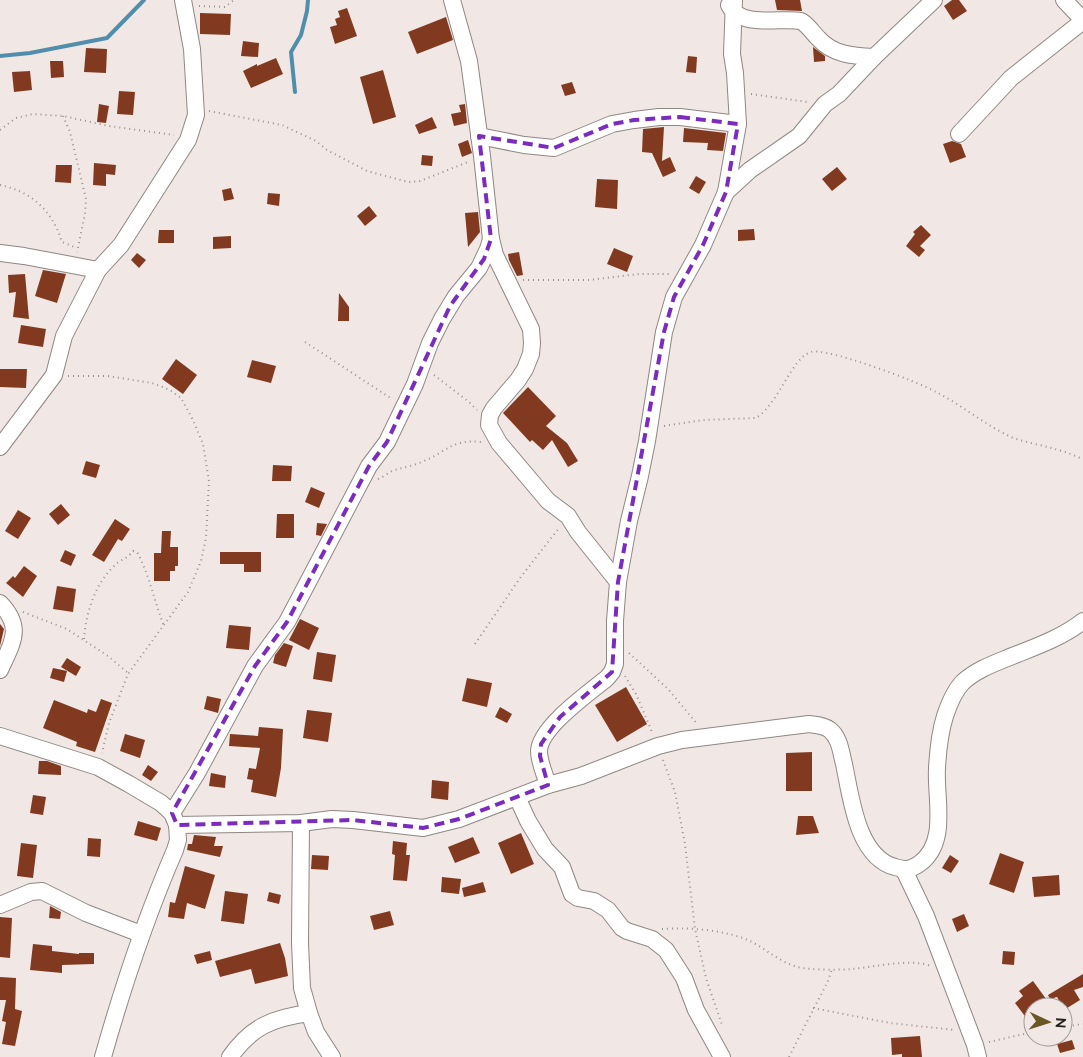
<svg xmlns="http://www.w3.org/2000/svg" width="1083" height="1057" font-family="Raleway,sans-serif">
  <rect width="100%" height="100%" fill="#f1e8e5"/>
  <g fill="none" stroke-linecap="round" stroke-linejoin="round">
    <!-- stream -->
    <g stroke="#518eac" stroke-width="4">
      <path d="M0 56 30 53 107 38 144 0"/>
      <path d="M295 92 291 52 301 35 307 11 308 0"/>
    </g>
  </g>
  <!-- building -->
  <g fill="#813a1f">
    <path d="M775 0H800L802 11 777 10Z"/>
    <path d="M952 0H959L967 11 953 20 944 6Z"/>
    <path d="M347 8 357 36 335 44 330 27 337 25 335 19 340 17 338 11Z"/>
    <path d="M200 13 231 14 230 35 200 34Z"/>
    <path d="M446 17 453 40 417 54 408 32Z"/>
    <path d="M243 41 259 43 258 57 241 56Z"/>
    <path d="M813 47 825 56V61L814 62Z"/>
    <path d="M86 48 107 49 106 73 84 72Z"/>
    <path d="M688 56 697 57 696 73 686 72Z"/>
    <path d="M276 58 283 74 251 88 243 71 257 64V66Z"/>
    <path d="M50 61H63L64 77 51 78Z"/>
    <path d="M383 70 396 117 373 124 360 77Z"/>
    <path d="M30 71 32 90 14 92 12 72Z"/>
    <path d="M572 82 576 93 565 96 561 85Z"/>
    <path d="M119 91 135 92 133 115 117 114Z"/>
    <path d="M99 104 109 106 106 123 97 122Z"/>
    <path d="M465 104 467 123 454 126 451 114 461 112 459 105Z"/>
    <path d="M432 117 437 128 419 134 415 125Z"/>
    <path d="M664 127 662 161 670 157 676 171 663 177 652 153 642 152 643 129Z"/>
    <path d="M684 128 726 133 723 151 707 150 708 143 683 142Z"/>
    <path d="M468 140 472 153 462 157 458 144Z"/>
    <path d="M952 141 961 144 966 157 950 163 943 144Z"/>
    <path d="M422 155 433 156 432 166 421 165Z"/>
    <path d="M94 163 116 165 115 175 106 174V186L93 185Z"/>
    <path d="M56 165H72L71 183 55 182Z"/>
    <path d="M837 167 847 179 832 191 822 179Z"/>
    <path d="M696 176 706 182 699 194 689 188Z"/>
    <path d="M597 179 618 180 617 209 595 207Z"/>
    <path d="M231 188 234 199 224 201 222 190Z"/>
    <path d="M268 193 280 194 279 206 267 204Z"/>
    <path d="M369 206 377 216 365 226 357 216Z"/>
    <path d="M478 212 480 232 468 247 465 213Z"/>
    <path d="M921 225 931 235 920 246 925 250 919 257 906 246 915 234 913 232Z"/>
    <path d="M754 229 755 240 738 241V230Z"/>
    <path d="M159 230H174V243H158Z"/>
    <path d="M231 236V248L213 249V237Z"/>
    <path d="M614 248 633 256 627 272 607 264Z"/>
    <path d="M519 252 523 275 517 276 509 260 508 254Z"/>
    <path d="M137 253 146 260 139 268 131 260Z"/>
    <path d="M43 270 66 274 57 303 35 296Z"/>
    <path d="M25 274 29 319 13 317 16 292 9 293 8 275Z"/>
    <path d="M339 293 349 307V321H338Z"/>
    <path d="M21 325 46 329 43 347 18 343Z"/>
    <path d="M176 359 197 375 183 394 162 379Z"/>
    <path d="M252 360 276 366 271 383 247 377Z"/>
    <path d="M0 369H27L26 388 0 387Z"/>
    <path d="M528 387 556 416 546 426 567 443 578 461 568 467 552 440 543 450 532 440 530 442 503 413Z"/>
    <path d="M86 461 100 465 96 478 82 474Z"/>
    <path d="M273 465 292 466 291 481H272Z"/>
    <path d="M311 487 325 493 319 508 305 502Z"/>
    <path d="M61 504 70 515 58 525 49 514Z"/>
    <path d="M18 510 31 518 18 539 5 531Z"/>
    <path d="M277 514H294V538H276Z"/>
    <path d="M115 519 130 529 122 541 118 539 104 562 92 555Z"/>
    <path d="M317 523 327 524 321 536 316 535Z"/>
    <path d="M162 531H171L170 547H178V566H175V571H170V581H154V553H161Z"/>
    <path d="M65 550 76 555 71 566 60 561Z"/>
    <path d="M220 552H261V572H244V564H220Z"/>
    <path d="M24 566 37 576 23 597 6 583 13 576 15 578Z"/>
    <path d="M57 586 76 589 73 612 53 609Z"/>
    <path d="M300 619 319 628 309 650 289 640Z"/>
    <path d="M0 624 4 629 0 646Z"/>
    <path d="M229 625 251 627 249 650 226 648Z"/>
    <path d="M284 643 293 646 286 667 273 663 275 655Z"/>
    <path d="M317 652 336 655 332 682 313 679Z"/>
    <path d="M67 658 81 667 76 676 61 667Z"/>
    <path d="M53 668 67 671 64 682 50 678Z"/>
    <path d="M467 678 492 683 487 707 462 701Z"/>
    <path d="M626 687 647 724 617 742 595 705Z"/>
    <path d="M207 696 221 699 218 713 204 709Z"/>
    <path d="M101 699 112 703 95 752 76 746 77 742 43 728 54 700 87 713 88 709 96 712Z"/>
    <path d="M500 707 512 714 507 723 495 717Z"/>
    <path d="M307 710 332 713 328 742 303 738Z"/>
    <path d="M259 727 283 729 281 768 276 797 251 792 253 780 247 779 249 768 256 769 260 748 229 746 230 734 258 736Z"/>
    <path d="M125 734 145 740 140 758 120 751Z"/>
    <path d="M812 752V791H786V753Z"/>
    <path d="M39 761H47L61 766V775L38 774Z"/>
    <path d="M148 765 158 772 151 781 142 775Z"/>
    <path d="M211 773 226 776 225 788 209 786Z"/>
    <path d="M432 780 449 782 448 800 431 798Z"/>
    <path d="M33 795 46 797 43 815 30 813Z"/>
    <path d="M798 816H813L819 833 796 835Z"/>
    <path d="M138 821 161 828 157 841 134 835Z"/>
    <path d="M521 833 534 864 511 874 498 843Z"/>
    <path d="M194 835 216 837 214 846H223L220 857 187 850 188 844H192Z"/>
    <path d="M473 837 480 853 455 863 448 847Z"/>
    <path d="M88 838 101 839 100 857 87 856Z"/>
    <path d="M393 841 407 843 406 855H410L407 881 393 880 395 855 392 854Z"/>
    <path d="M21 843 37 845 33 878 17 876Z"/>
    <path d="M1000 853 1024 862 1014 893 989 884Z"/>
    <path d="M312 855 329 856 328 870 311 869Z"/>
    <path d="M950 855 959 861 951 873 942 868Z"/>
    <path d="M185 866 215 875 205 909 187 903 184 919 168 917 170 902 175 903Z"/>
    <path d="M1059 875 1060 895 1034 897 1032 877Z"/>
    <path d="M442 877 461 879 459 894 441 892Z"/>
    <path d="M483 882 486 892 464 897 462 888Z"/>
    <path d="M225 891 248 894 244 924 221 921Z"/>
    <path d="M269 892 281 895 279 904 267 901Z"/>
    <path d="M50 906 61 912 60 919 49 918Z"/>
    <path d="M390 911 394 925 374 930 370 916Z"/>
    <path d="M964 914 969 926 957 932 952 919Z"/>
    <path d="M0 917 12 918 10 958 0 957Z"/>
    <path d="M280 943 285 958 288 976 255 984 251 969 220 977 215 961Z"/>
    <path d="M33 944 52 946V951L79 954V953H94V964L62 965V973L30 970Z"/>
    <path d="M210 951 212 960 197 964 194 955Z"/>
    <path d="M1003 951 1015 952 1014 965 1002 964Z"/>
    <path d="M1083 974V987L1074 990 1080 1000 1064 1010 1057 997 1050 999 1048 995Z"/>
    <path d="M0 977 16 978 15 1009 22 1011 15 1046 2 1044 6 1022 2 1021 6 1000H0Z"/>
    <path d="M1033 981 1049 1003 1043 1007H1033V1015L1027 1019 1015 1003 1023 996 1019 991Z"/>
    <path d="M920 1036 922 1057H902V1054L892 1055 891 1038Z"/>
    <path d="M1072 1040 1075 1049 1060 1053 1057 1044Z"/>
  </g>
  <g fill="none" stroke-linecap="round" stroke-linejoin="round">
    <defs>
      <g id="minor">
        <path d="M452 0 469 61 482 156 491 239 495 255 531 329 532 343 531 354 525 369 518 380 494 408 490 415 489 425 499 443 548 501 568 516 578 532 618 582"/>
        <path d="M1064 0 1083 20"/>
        <path d="M729 5C741 29 780 17 801 21 809 26 812 32 818 38 833 55 853 56 874 57"/>
        <path d="M959 134 1011 78 1083 21"/>
        <path d="M479 136 524 145 554 148 612 124 634 120 659 117H680L738 124"/>
        <path d="M726 192 750 170 799 136 825 104 839 94 874 57 934 0"/>
        <path d="M0 253 24 256 98 270"/>
        <path d="M0 447 54 375 64 336 98 270 121 245 188 140 196 115 192 49 183 0"/>
        <path d="M0 603C24 628 12 643 0 670"/>
        <path d="M0 736 98 767 129 784 161 803 172 813 177 825 178 840 175 850C146 917 123 986 103 1057"/>
        <path d="M548 785C545 775 539 762 539 751 540 727 589 693 607 678L612 672 615 664V621L618 582 629 521 640 476 647 441 664 332 674 297 703 245 726 192 733 152 738 124 735 73 732 54 734 0"/>
        <path d="M517 797 528 821 545 849 562 867 572 894 578 898 594 901 608 910 622 928 627 931 652 939 666 950 684 978 696 1010 722 1057"/>
        <path d="M172 813 197 773 255 666 287 622 369 466 387 442 415 384 430 343 442 319 456 296 479 268 488 249 491 239"/>
        <path d="M301 823 300 943 302 988 309 1013 316 1032 332 1057"/>
        <path d="M177 825 301 823 332 819 353 820 423 828 459 819 548 785 581 776 658 746 682 740 809 724C816 725 824 725 830 730 840 738 841 753 844 764 851 797 857 857 895 867 905 870 910 870 919 864 949 843 935 798 937 768 938 750 940 732 945 716 949 704 954 691 963 682 975 671 990 665 1005 659 1032 648 1060 639 1083 621"/>
        <path d="M904 870 926 916 975 1045 978 1057"/>
        <path d="M0 905 31 892 42 891 86 913 141 934"/>
        <path d="M230 1057C251 1027 272 1018 309 1013"/>
      </g>
    </defs>
    <!-- minor casing -->
    <use href="#minor" stroke="#8f8784" stroke-width="18"/>
    <!-- path -->
    <g stroke="#97918f" stroke-width="2" stroke-dasharray="1 4" stroke-linecap="butt">
      <path d="M199 6 225 7 234 0"/>
      <path d="M751 94 808 102"/>
      <path d="M209 111 282 125 316 141 327 150 367 171 408 182 420 181 468 162"/>
      <path d="M63 116 70 132 86 199 85 214 77 252"/>
      <path d="M0 130 16 118 33 114 63 116 109 126 174 135"/>
      <path d="M0 185C25 190 45 204 56 227 59 232 60 237 62 242L77 248"/>
      <path d="M523 280H589L639 274H670"/>
      <path d="M305 342 392 399"/>
      <path d="M434 375 469 402 477 410"/>
      <path d="M68 376H108L152 383 170 390 181 398 193 420 203 444 209 481 206 538 201 561 188 592 128 674 109 723 102 753"/>
      <path d="M664 426 703 420 756 418C778 405 792 357 811 352 826 347 919 382 936 392 962 405 985 425 1011 437 1026 443 1043 445 1058 450 1067 452 1075 456 1083 459"/>
      <path d="M378 479C384 477 388 472 395 470 404 467 414 466 424 461 448 451 452 439 481 442"/>
      <path d="M23 612 67 629 108 656 128 673"/>
      <path d="M84 639C86 612 95 584 115 565 122 558 125 561 133 551L137 552C150 576 154 601 164 626"/>
      <path d="M475 644 520 578 559 528"/>
      <path d="M629 653 668 689 698 725"/>
      <path d="M625 676 636 694 652 732"/>
      <path d="M663 760 675 792 685 844 695 929 706 978 722 1025"/>
      <path d="M662 929C689 927 728 930 752 942 769 951 782 964 802 968 818 970 836 970 852 969 874 967 911 958 931 966"/>
      <path d="M813 1008 890 1023 955 1030"/>
      <path d="M1063 1027 1083 1024"/>
      <path d="M989 1042 1033 1032"/>
      <path d="M789 1057 828 981 832 969"/>
    </g>
    <!-- minor -->
    <use href="#minor" stroke="#fff" stroke-width="16"/>
  </g>
  <!-- marked area -->
  <path fill="none" stroke="#7b2cbf" stroke-width="4" stroke-dasharray="10 6" stroke-linejoin="round" d="M680 117 738 124 726 192 703 245 674 297 664 332 618 582 612 672 560 717 541 744 540 756 548 785 459 819 423 828 353 820 177 825 172 813 255 666 287 622 369 466 387 442 450 306 484 259 491 239 479 136 554 148 612 124 634 120Z"/>
  <!-- north arrow -->
  <g transform="translate(1048 1022) rotate(94)"><circle r="24" fill="#f1e8e5" stroke="#9f9896"/>
  <path d="M0-4L9 19L0 12L-9 19Z" fill="#6b5625"/>
  <text y="-8" font-size="14" font-weight="bold" text-anchor="middle" fill="#23201f">N</text>
  </g>
</svg>
